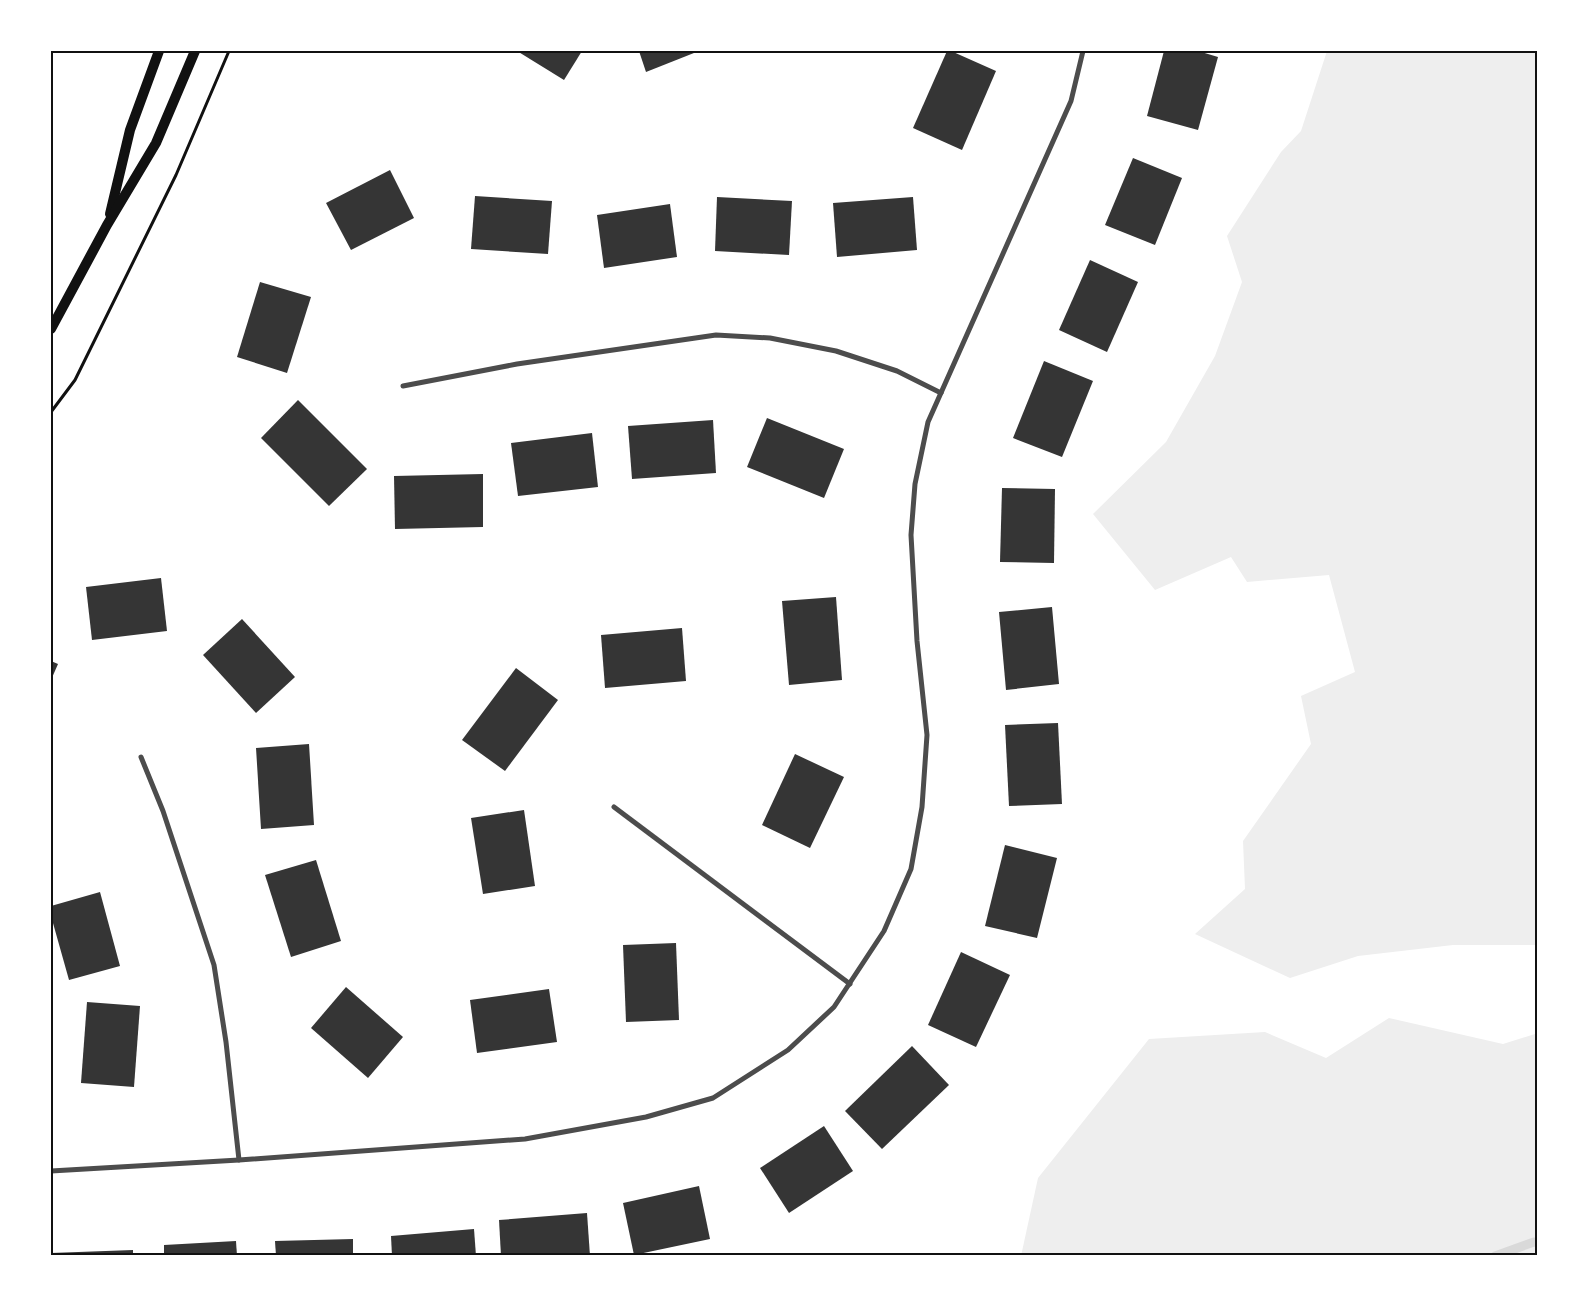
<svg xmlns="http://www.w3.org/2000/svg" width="1589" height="1307" font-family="'Crimson Pro',serif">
  <rect width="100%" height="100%" fill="#fff"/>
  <!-- green -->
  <g fill="#eee">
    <path d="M1327 51H1538V945H1453L1358 956 1290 978 1195 934 1245 889 1243 841 1311 744 1301 696 1355 672 1329 575 1247 582 1231 557 1155 590 1093 514 1166 442 1215 356 1242 282 1227 236 1281 152 1301 131Z"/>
    <path d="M1389 1018 1503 1044 1538 1033V1256H1021L1038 1178 1149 1039 1265 1032 1326 1058Z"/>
  </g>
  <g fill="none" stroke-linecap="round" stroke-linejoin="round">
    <!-- stream -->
    <path stroke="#d9d9d9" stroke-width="9" d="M1495 1256 1534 1242 1538 1243"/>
  </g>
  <!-- building -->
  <g fill="#353535">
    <path d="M517 51H582L564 80Z"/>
    <path d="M639 51H699L646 72Z"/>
    <path d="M947 51H951L996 71 962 150 913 128Z"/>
    <path d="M1164 51H1198L1218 57 1198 130 1147 116Z"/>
    <path d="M1133 158 1182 178 1155 245 1105 225Z"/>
    <path d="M390 170 414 218 351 250 326 203Z"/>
    <path d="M475 196 552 201 548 254 471 249Z"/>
    <path d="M717 197 792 201 789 255 715 251Z"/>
    <path d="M913 197 917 250 837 257 833 203Z"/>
    <path d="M670 204 677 257 604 268 597 215Z"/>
    <path d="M1090 260 1138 282 1107 352 1059 330Z"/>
    <path d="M260 282 311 297 287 373 237 357Z"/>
    <path d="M1044 361 1093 381 1062 457 1013 438Z"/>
    <path d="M298 400 367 469 329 506 261 438Z"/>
    <path d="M767 418 844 449 824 498 747 467Z"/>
    <path d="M713 420 716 473 632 479 628 426Z"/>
    <path d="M592 433 598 487 518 496 511 443Z"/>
    <path d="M483 474V527L395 529 394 476Z"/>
    <path d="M1002 488 1055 489 1054 563 1000 562Z"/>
    <path d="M161 578 167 631 92 640 86 587Z"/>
    <path d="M836 597 842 680 789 685 782 601Z"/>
    <path d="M1052 607 1059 684 1006 690 999 612Z"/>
    <path d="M242 619 295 677 256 713 203 655Z"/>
    <path d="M682 628 686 681 605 688 601 635Z"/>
    <path d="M51 661 58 664 51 680Z"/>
    <path d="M516 668 558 700 505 771 462 740Z"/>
    <path d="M1058 723 1062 804 1009 806 1005 725Z"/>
    <path d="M309 744 314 825 261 829 256 748Z"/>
    <path d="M795 754 844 777 810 848 762 825Z"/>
    <path d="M524 810 535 886 483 894 471 818Z"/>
    <path d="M1005 845 1057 858 1037 938 985 926Z"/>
    <path d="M316 860 341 941 291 957 265 875Z"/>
    <path d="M100 892 120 966 69 980 51 916V906Z"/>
    <path d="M676 943 679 1020 626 1022 623 945Z"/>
    <path d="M961 952 1010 975 976 1047 928 1025Z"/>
    <path d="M346 987 403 1037 368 1078 311 1028Z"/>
    <path d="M549 989 557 1042 477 1053 470 1000Z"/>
    <path d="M87 1002 140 1006 134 1087 81 1083Z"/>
    <path d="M912 1046 949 1085 882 1149 845 1111Z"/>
    <path d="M824 1126 853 1171 789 1213 760 1168Z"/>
    <path d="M699 1186 710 1239 634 1255 623 1203Z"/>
    <path d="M587 1213 590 1256H501L499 1220Z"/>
    <path d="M474 1229 476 1256H392L391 1236Z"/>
    <path d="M353 1239V1256H276L275 1241Z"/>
    <path d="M236 1241 237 1256H164V1245Z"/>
    <path d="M133 1250V1256H51V1253Z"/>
  </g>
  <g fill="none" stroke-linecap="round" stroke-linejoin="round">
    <!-- path -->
    <path stroke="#111" stroke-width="3" d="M51 412 75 380 176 175 229 51"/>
    <!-- minor -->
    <g stroke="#4c4c4c" stroke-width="5">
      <path d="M403 386 517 364 716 335 770 338 836 351 897 371 941 393"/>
      <path d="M141 757 163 811 214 965 226 1042 239 1160"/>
      <path d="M614 807 850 984"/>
      <path d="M51 1171 239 1160 525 1139 646 1117 713 1098 788 1050 834 1007 884 931 911 869 922 807 927 735 917 641 911 535 915 484 928 422 1071 101 1083 51"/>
    </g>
    <!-- secondary -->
    <g stroke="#111" stroke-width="10">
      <path d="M110 214 130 130 159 51"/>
      <path d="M51 329 107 225 156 143 195 51"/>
    </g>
  </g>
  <!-- border -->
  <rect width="1589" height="1307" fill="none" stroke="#ffffff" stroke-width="105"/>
  <rect x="52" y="52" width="1484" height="1202" fill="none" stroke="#111" stroke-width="2"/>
</svg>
